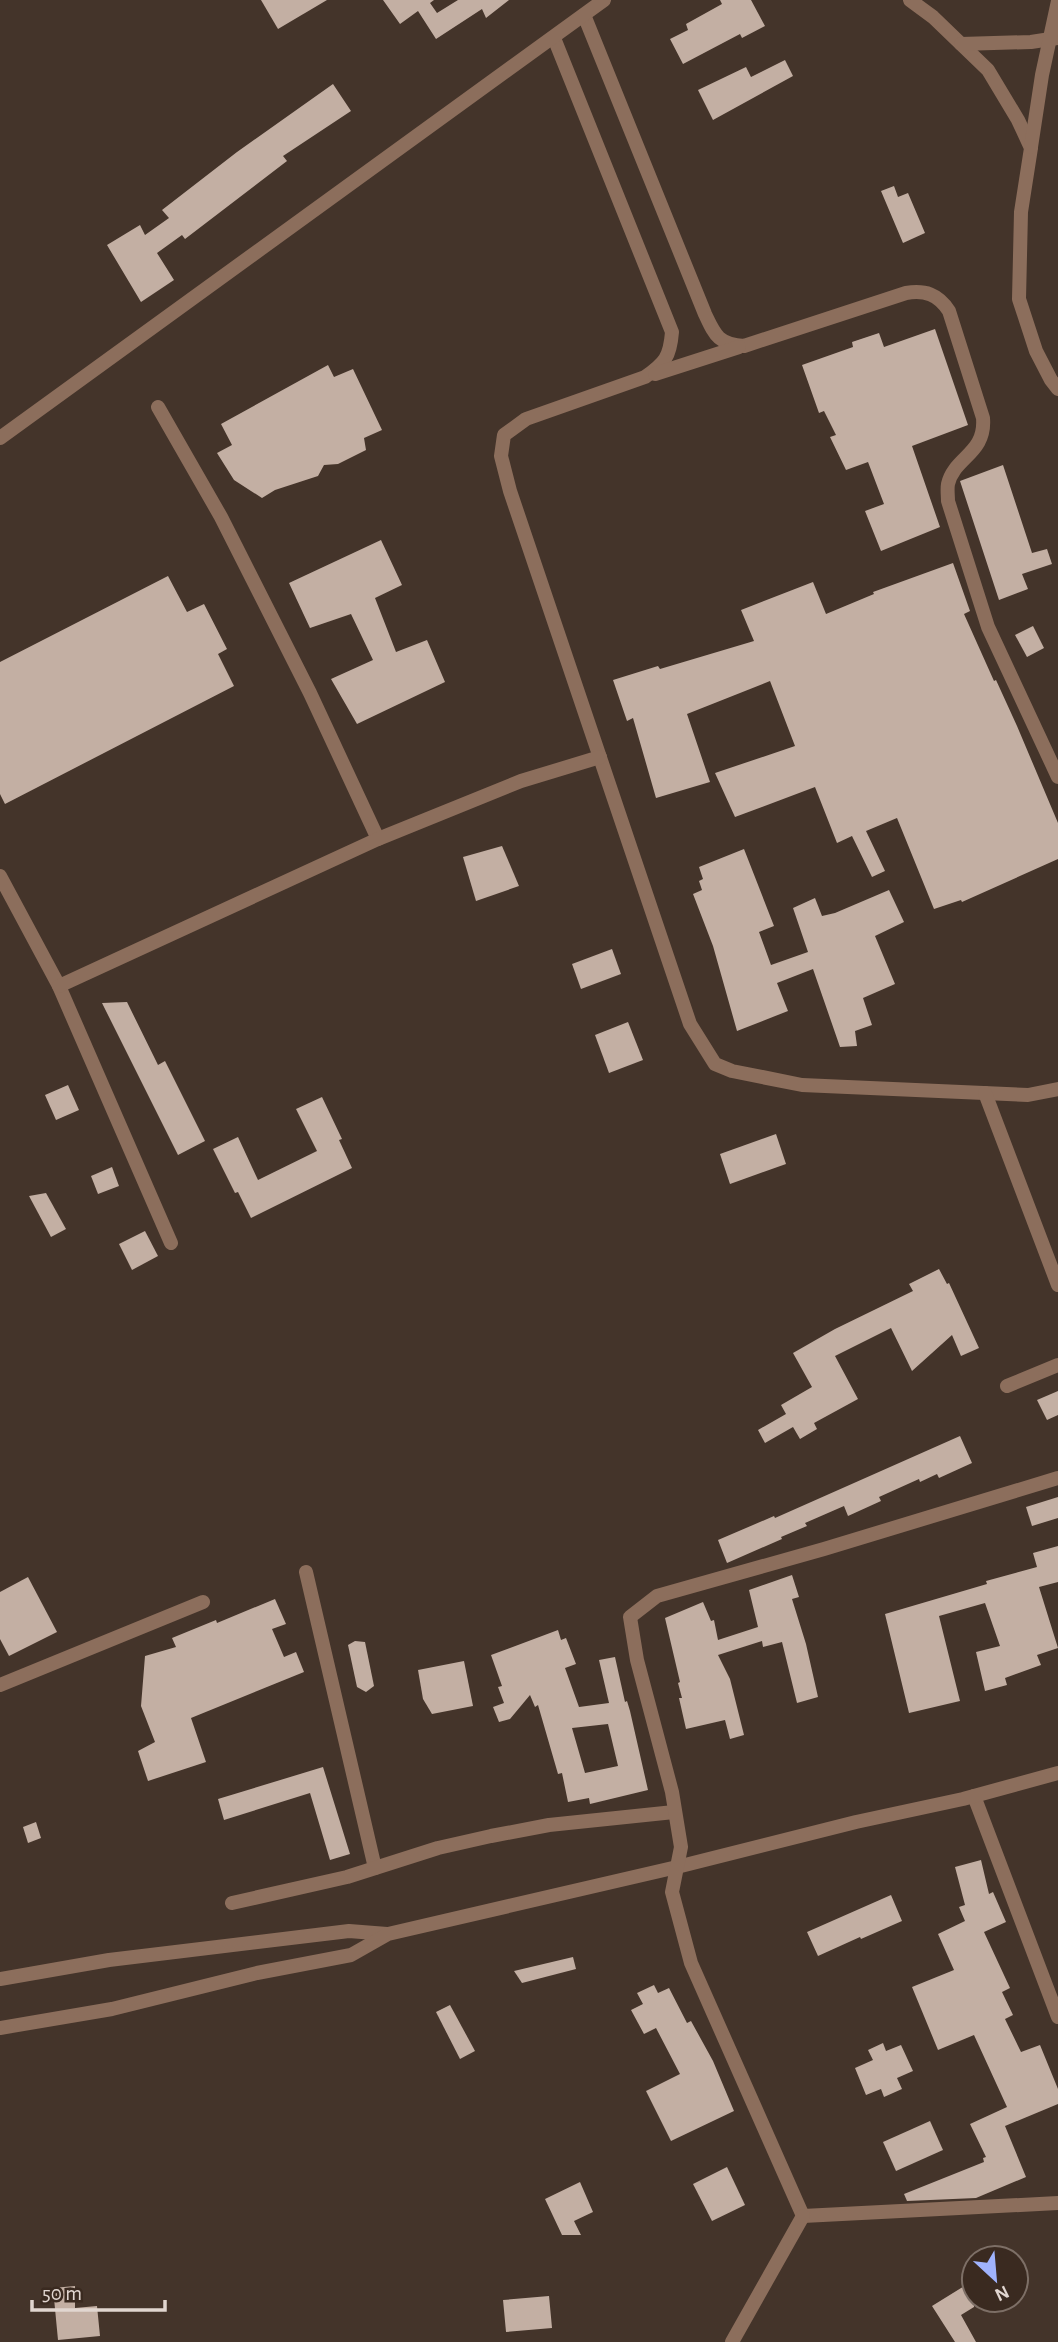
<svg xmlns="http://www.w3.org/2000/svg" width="1058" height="2342" font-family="'Alegreya Sans',sans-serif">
  <rect width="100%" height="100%" fill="#44342a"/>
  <!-- building -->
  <g fill="#c3afa3" fill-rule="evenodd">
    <path d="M261 0H327L278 29Z"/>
    <path d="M383 0H434L430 3 437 13 458 0H509L486 18 482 9 436 39 418 11 400 24Z"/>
    <path d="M720 0H751L765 26 742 38 740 34 683 64 670 39 688 30 686 24 722 4Z"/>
    <path d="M785 60 793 76 713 120 698 90 746 67 751 77Z"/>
    <path d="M333 84 351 111 283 156 287 161 185 239 182 235 157 253 174 280 141 302 107 245 140 225 145 235 169 218 162 210 237 152Z"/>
    <path d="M894 186 898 197 908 193 925 233 903 243 881 191Z"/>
    <path d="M935 329 968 425 912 446 940 527 881 551 865 511 884 504 868 462 846 470 830 437 836 435 824 411 819 413 802 365 853 347 852 342 879 333 884 347Z"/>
    <path d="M328 365 334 377 353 369 382 430 364 438 366 450 338 464 324 465 318 476 275 490 262 498 234 480 217 453 232 445 221 424Z"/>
    <path d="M1003 465 1032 553 1047 549 1052 564 1022 574 1028 589 999 600 960 481Z"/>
    <path d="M381 540 402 585 375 598 396 652 427 640 445 682 357 724 331 679 373 660 351 614 310 628 289 583Z"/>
    <path d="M953 563 970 611 964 614 994 681 996 680 1017 726 1058 823V859L962 902 961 900 934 909 897 818 866 831 885 871 872 877 852 836 837 843 815 787 735 817 715 773 795 746 770 681 687 714 710 782 656 798 633 718 627 721 613 680 658 666 660 669 754 641 741 610 813 582 826 614 874 594 873 592Z"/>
    <path d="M168 576 187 612 204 604 227 649 218 654 234 686 5 804 0 794V662Z"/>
    <path d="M1033 626 1044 648 1027 657 1015 635Z"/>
    <path d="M502 846 519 886 476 901 463 857Z"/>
    <path d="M744 849 774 926 759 932 771 965 808 952 793 908 815 898 822 916 835 913 889 890 904 922 875 936 895 984 863 998 872 1025 855 1031 857 1046 840 1047 813 969 777 983 788 1011 737 1031 713 946 693 894 702 890 699 881 703 879 699 867Z"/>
    <path d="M612 949 621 974 581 989 572 964Z"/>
    <path d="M127 1002 158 1065 165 1061 205 1141 178 1155 102 1003Z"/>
    <path d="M628 1022 643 1060 609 1073 595 1035Z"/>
    <path d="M68 1085 79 1110 56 1120 45 1095Z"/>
    <path d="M322 1097 342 1139 339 1140 352 1168 251 1218 238 1192 235 1193 213 1149 238 1137 258 1180 317 1151 296 1109Z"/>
    <path d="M776 1134 786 1164 730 1184 720 1154Z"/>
    <path d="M112 1167 119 1186 98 1194 91 1176Z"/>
    <path d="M46 1193 66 1229 51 1237 29 1196Z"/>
    <path d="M145 1231 158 1256 132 1270 119 1244Z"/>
    <path d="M939 1269 947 1284 949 1283 979 1348 961 1356 952 1335 912 1371 891 1328 835 1356 858 1399 814 1423 817 1429 800 1439 793 1427 765 1443 758 1430 786 1414 781 1405 812 1387 793 1353 835 1329 913 1291 909 1284Z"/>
    <path d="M1058 1391V1415L1047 1420 1037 1400Z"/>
    <path d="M960 1436 972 1463 939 1478 937 1474 920 1482 919 1479 879 1497 881 1501 848 1516 844 1506 805 1523 807 1526 781 1537 782 1539 727 1563 718 1540 774 1516 775 1518Z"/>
    <path d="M1058 1497V1518L1032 1526 1026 1507Z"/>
    <path d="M1058 1546V1582L1039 1587 1058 1648 1037 1655 1041 1665 1005 1678 1007 1685 985 1691 976 1652 1000 1646 985 1603 939 1616 960 1701 909 1713 885 1614 987 1584 986 1581 1037 1567 1033 1553Z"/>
    <path d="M792 1575 799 1597 792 1599 806 1644 818 1697 797 1703 782 1642 763 1647 762 1641 718 1655 730 1679 744 1735 730 1739 725 1720 686 1729 679 1698H682L678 1683 680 1682 665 1618 703 1602 711 1621 714 1620 718 1640 758 1627 749 1590Z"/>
    <path d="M28 1577 57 1632 9 1656 0 1639V1592Z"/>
    <path d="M275 1599 286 1624 272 1629 284 1657 296 1652 304 1672 191 1718 206 1762 148 1781 138 1751 155 1742 141 1706 145 1656 176 1647 172 1638 216 1620 217 1623Z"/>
    <path d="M558 1630 561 1640 566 1638 576 1664 565 1668 579 1707 609 1703 599 1660 615 1657 625 1702 627 1701 630 1711 648 1790 590 1804 589 1798 568 1802 562 1773 558 1774 538 1705 535 1707 530 1695 510 1719 499 1722 493 1707 504 1703 498 1687 502 1686 491 1655ZM608 1724 618 1766 585 1773 572 1728Z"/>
    <path d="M355 1641 365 1642 374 1686 366 1692 357 1687 348 1645Z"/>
    <path d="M464 1661 473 1706 432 1714 423 1699 418 1670Z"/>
    <path d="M323 1767 350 1854 330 1860 310 1793 224 1820 218 1799Z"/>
    <path d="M36 1822 41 1838 28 1843 23 1827Z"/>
    <path d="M981 1860 989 1894 993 1892 1006 1922 984 1932 1010 1988 1002 1992 1013 2015 1005 2019 1021 2052 1040 2045 1058 2089V2104L1005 2126 1026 2177 976 2198 907 2201 904 2194 984 2162 983 2158 986 2157 970 2124 1007 2107 974 2035 938 2050 912 1987 954 1970 938 1934 965 1921 959 1907 965 1905 955 1867Z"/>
    <path d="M891 1895 902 1921 861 1939 860 1937 818 1956 807 1932Z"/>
    <path d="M573 1957 576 1969 522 1983 514 1971Z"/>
    <path d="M654 1985 658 1993 669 1988 687 2023 691 2021 713 2061 734 2111 671 2141 646 2091 680 2074 656 2028 644 2034 631 2010 643 2004 637 1993Z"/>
    <path d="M450 2005 475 2051 460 2059 436 2012Z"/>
    <path d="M883 2043 886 2051 901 2045 913 2071 897 2078 902 2089 884 2097 881 2089 866 2095 855 2068 873 2060 868 2050Z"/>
    <path d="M930 2121 943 2150 896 2171 883 2142Z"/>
    <path d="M727 2167 745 2205 712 2221 693 2184Z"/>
    <path d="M580 2182 593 2212 574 2221 581 2235H562L545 2199Z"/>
    <path d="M974 2280V2307L961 2315 976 2342H955L932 2306Z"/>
    <path d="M75 2286V2308L97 2306 100 2336 58 2340 53 2288Z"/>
    <path d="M549 2296 552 2328 506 2332 503 2300Z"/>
  </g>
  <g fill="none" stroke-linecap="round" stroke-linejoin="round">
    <!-- minor -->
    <g stroke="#8c6e5c" stroke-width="14">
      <path d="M910 0 933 17 988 70 1018 120 1031 148 1021 212 1019 299 1036 351 1051 380 1058 389"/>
      <path d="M584 15 705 314C715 335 718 344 744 346L906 293C925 290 938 294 949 311L983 418C986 454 954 457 948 484 947 489 948 496 948 501L988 627 1058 777"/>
      <path d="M554 38 672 332C670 357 665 363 645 377L526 419 504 435 501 456 510 491 690 1024 715 1064 732 1071 802 1085 1028 1095 1058 1089"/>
      <path d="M961 44 1031 42 1057 38"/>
      <path d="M1031 147 1042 75 1058 1"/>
      <path d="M655 374 739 347"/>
      <path d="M158 407 221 517 310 693 378 839"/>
      <path d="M0 438 604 0"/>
      <path d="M0 876 59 986 171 1243"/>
      <path d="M59 986 378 839 521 781 600 757"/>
      <path d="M985 1093 1058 1285"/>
      <path d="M1007 1386 1058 1365"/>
      <path d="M306 1572 375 1868"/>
      <path d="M0 1685 203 1602"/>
      <path d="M974 1796 1058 2017"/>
      <path d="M232 1903 347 1877 438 1848 491 1836 549 1825 674 1812"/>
      <path d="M0 1979 109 1960 349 1931 387 1934"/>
      <path d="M0 2028 112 2009 257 1973 351 1955 388 1934 677 1867 856 1822 963 1799 1058 1773"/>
      <path d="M803 2216 691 1963 672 1892 681 1847 672 1792 637 1660 630 1617 657 1596 824 1549 1058 1478"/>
      <path d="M803 2216 1058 2203"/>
      <path d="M732 2342 803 2216"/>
    </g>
  </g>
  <!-- north arrow -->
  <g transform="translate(995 2279) rotate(154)"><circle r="33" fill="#3a2a20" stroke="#7d6f66" stroke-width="2"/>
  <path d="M0-5L12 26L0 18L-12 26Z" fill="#a0b3fd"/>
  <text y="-10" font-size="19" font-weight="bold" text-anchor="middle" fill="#e1d6d0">N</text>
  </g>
  <!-- scale -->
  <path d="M32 2300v10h133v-10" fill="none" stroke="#e1d6d0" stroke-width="3.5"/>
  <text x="42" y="2300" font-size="21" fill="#e1d6d0" stroke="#3a2a20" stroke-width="5" paint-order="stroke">50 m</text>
</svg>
